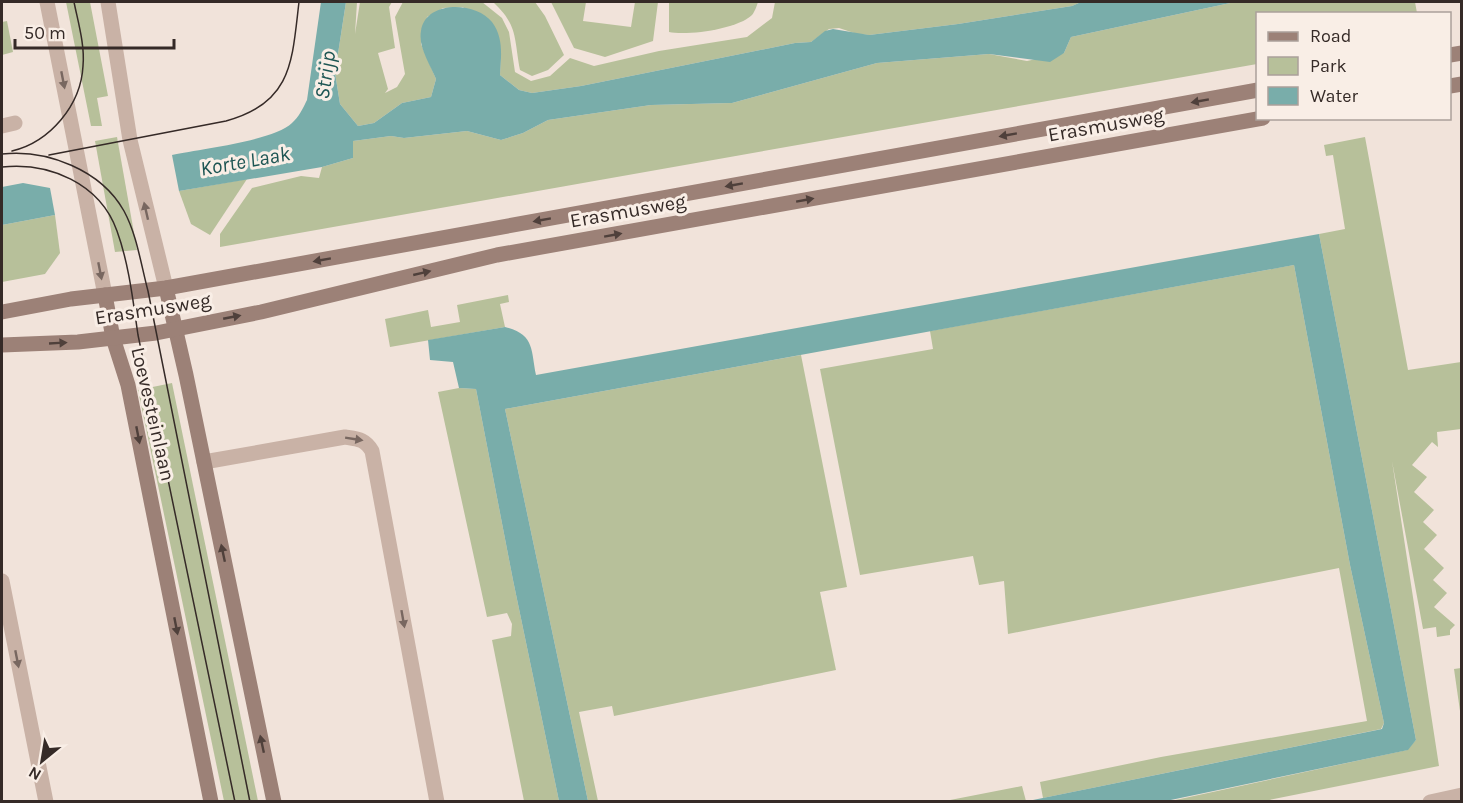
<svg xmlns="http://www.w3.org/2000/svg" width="1463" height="803" font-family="Karla,sans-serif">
  <rect width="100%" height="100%" fill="#f1e3da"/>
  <!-- green -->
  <g fill="#b7c09a">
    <path d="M66 2H90L108 96 97 98 102 126H91Z"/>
    <path d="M346 2H357L355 34 360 2H392L389 7 395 48 378 53 388 89 385 93 397 87 405 74 395 17 403 2H482L502 18 509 32 515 72 531 81 550 76 570 58 594 66 659 51 747 37 772 18 775 2H1081L1072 6 958 24 869 35 857 34 839 28 829 29 811 42 795 43 581 86 532 93 519 90 500 75 501 51 463 7 443 8 427 17 421 44 436 79 431 97 402 103 374 123 358 126 340 104 335 73Z"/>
    <path d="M493 2H535L545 16 564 55 548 70 532 76 520 70C514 38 518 25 493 2Z"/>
    <path d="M551 2H586L583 21 631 27 635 2H658L653 41 605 57 574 48Z"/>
    <path d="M669 2H758C757 5 755 11 752 15 738 29 687 36 669 32Z"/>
    <path d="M1235 2H1415L1417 13 1258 14 1257 64 220 247V234L252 188 301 176 319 178 322 167 353 158V141L391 136 404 138 467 131 501 140 523 133 548 120 651 105 732 103 877 63 989 54 1027 61 1064 53 1071 37Z"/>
    <path d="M7 21 13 52 2 55V22Z"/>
    <path d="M117 137 137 250 115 252 95 141Z"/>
    <path d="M1365 137 1408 370 1461 362V429L1437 432 1438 447 1432 442 1412 465 1427 477 1414 492 1434 510 1423 522 1437 535 1424 549 1444 568 1433 580 1447 593 1434 607 1455 625 1450 630V635L1437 637 1436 627 1423 629 1392 461 1439 766 1264 801 1166 802 1407 750 1416 740 1319 234 1345 229 1333 155 1326 156 1324 145Z"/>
    <path d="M247 179 210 235 191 224 179 191Z"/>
    <path d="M55 215 60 253 45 274 2 282V225Z"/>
    <path d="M1294 265 1350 565 1384 723 1381 729 1043 798 1040 782 1161 757 1367 721 1339 568 1008 634 1004 581 979 585 973 556 860 575 820 369 933 349 930 331Z"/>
    <path d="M508 295 509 302 500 304 505 327 390 347 385 319 428 310 431 327 460 322 457 305Z"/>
    <path d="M801 355 847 587 820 592 836 670 614 716 612 706 579 712 598 801H588L505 409Z"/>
    <path d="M172 383 258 801H224L138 390Z"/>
    <path d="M459 388 476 389 513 580 559 801H524L492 640 511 636 512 624 507 613 487 617 438 392Z"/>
    <path d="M1461 668 1462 711H1460L1454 669Z"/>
    <path d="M1022 786 1026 801H945Z"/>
  </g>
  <!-- water -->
  <g fill="#79adaa">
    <path d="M321 2H346L335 73 340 104 358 126 374 123 402 103 431 97 436 79C430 64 418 47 421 31 425 0 476 1 492 22 504 38 501 57 500 75L519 90 532 93 581 86 795 43 811 42 825 31 833 29 869 35 958 24 1072 6 1081 2H1235L1071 37 1064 53 1050 62 989 54 877 63 732 103 651 105 548 120 523 133 501 140 467 131 404 138 391 136 353 141V158L322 167 179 191 172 155C200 149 273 141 292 123 299 117 303 108 307 100Z"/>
    <path d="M23 183 50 188 55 215 2 225V187Z"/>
    <path d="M1319 234 1416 740 1408 750 1166 801H1028L1382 729 1384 723 1350 565 1294 265 505 409 588 801H559L513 580 476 389 459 388 453 362 430 360 428 340 505 327C535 334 531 351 536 375Z"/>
  </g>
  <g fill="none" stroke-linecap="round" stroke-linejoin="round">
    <!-- minor -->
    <g stroke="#c9b2a6" stroke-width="15">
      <path d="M2 126 15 123"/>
      <path d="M204 462 345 437C358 439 365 439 372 451L437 802"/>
      <path d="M2 581 46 802"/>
      <path d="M1430 802 1462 795"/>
    </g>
    <!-- tertiary -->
    <g stroke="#c9b2a6" stroke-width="15">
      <path d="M47 2 105 295"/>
      <path d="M108 2 130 140 166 288"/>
    </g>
    <!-- secondary -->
    <g stroke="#9c8177" stroke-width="15">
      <path d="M1450 55 1462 53"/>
      <path d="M1450 86 1462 84"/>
      <path d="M166 288 186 375 274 802"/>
      <path d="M105 295 113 338 128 385 211 802"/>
      <path d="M2 312 71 299 166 288 1258 90"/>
      <path d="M2 345 78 342 156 333 261 312 497 255 1263 118"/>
    </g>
    <!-- tram -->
    <g stroke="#352a27" stroke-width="1.5">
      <path d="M12 151C50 142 81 105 83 66 85 45 78 22 74 2"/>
      <path d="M2 154C47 149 101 170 124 211 137 235 141 265 148 291L250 802"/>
      <path d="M49 155 226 121C293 103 292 60 299 2"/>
      <path d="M2 167C49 162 100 183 117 231 129 264 133 301 138 335L235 802"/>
    </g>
  </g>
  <!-- one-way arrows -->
  <defs><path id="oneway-solid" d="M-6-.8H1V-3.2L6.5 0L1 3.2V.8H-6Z" transform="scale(1.5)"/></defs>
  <g fill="#786760">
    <use href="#oneway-solid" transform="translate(63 80) rotate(79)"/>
    <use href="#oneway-solid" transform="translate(146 211) rotate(-103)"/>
    <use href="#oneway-solid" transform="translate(100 271) rotate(79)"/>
    <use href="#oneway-solid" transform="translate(354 439) rotate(9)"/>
    <use href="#oneway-solid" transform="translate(403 619) rotate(80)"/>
    <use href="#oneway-solid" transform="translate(17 659) rotate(79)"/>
  </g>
  <g fill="#4f403b">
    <use href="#oneway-solid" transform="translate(1200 101) rotate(170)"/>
    <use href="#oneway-solid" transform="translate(1008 135) rotate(170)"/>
    <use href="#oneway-solid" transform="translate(734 185) rotate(170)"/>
    <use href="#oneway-solid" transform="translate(805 200) rotate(-10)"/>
    <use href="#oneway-solid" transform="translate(542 220) rotate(170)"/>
    <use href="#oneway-solid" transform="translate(613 235) rotate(-10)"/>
    <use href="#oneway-solid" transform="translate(322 260) rotate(170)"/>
    <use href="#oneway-solid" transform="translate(422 273) rotate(-13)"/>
    <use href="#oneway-solid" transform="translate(232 317) rotate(-11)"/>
    <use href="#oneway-solid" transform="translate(58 343) rotate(-3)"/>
    <use href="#oneway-solid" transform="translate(138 435) rotate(79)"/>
    <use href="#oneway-solid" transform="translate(223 553) rotate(-102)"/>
    <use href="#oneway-solid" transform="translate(176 626) rotate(79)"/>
    <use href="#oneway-solid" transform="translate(262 744) rotate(-102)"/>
  </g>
  <g text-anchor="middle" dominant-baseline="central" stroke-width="6" stroke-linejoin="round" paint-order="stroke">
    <!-- street labels -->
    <g font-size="20" fill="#352a27" stroke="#f9eee6">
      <text transform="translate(1106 125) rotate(-10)">Erasmusweg</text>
      <text transform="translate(628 211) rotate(-10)">Erasmusweg</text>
      <text transform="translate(153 309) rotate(-9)">Erasmusweg</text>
      <text transform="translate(153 414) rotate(77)">Loevesteinlaan</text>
    </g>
    <!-- water labels -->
    <g font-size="21" font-style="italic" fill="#1d5553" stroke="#f9eee6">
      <text transform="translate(325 75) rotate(-82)">Strijp</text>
      <text transform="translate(245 161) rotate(-10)">Korte Laak</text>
    </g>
  </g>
  <!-- border -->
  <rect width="1463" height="803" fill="none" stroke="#352a27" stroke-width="6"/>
  <!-- legend -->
  <rect x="1256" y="12" width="195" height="108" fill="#f9eee6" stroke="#aba09a" stroke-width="1.5"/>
  <rect x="1268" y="32" width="30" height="9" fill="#9c8177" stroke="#aba09a" stroke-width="1.5"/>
  <text x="1310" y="42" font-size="18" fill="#352a27">Road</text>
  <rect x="1268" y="57" width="30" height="18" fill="#b7c09a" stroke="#aba09a" stroke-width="1.5"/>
  <text x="1310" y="72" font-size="18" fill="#352a27">Park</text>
  <rect x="1268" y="87" width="30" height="18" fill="#79adaa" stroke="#aba09a" stroke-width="1.5"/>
  <text x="1310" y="102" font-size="18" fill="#352a27">Water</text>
  <!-- north arrow -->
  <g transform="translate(42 761) rotate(210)" stroke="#f9eee6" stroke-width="4.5" paint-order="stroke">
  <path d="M0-4.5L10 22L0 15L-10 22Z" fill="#352a27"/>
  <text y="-9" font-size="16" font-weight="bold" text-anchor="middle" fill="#352a27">N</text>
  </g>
  <!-- scale -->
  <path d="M15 39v9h159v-9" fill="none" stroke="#352a27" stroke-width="3"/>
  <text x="24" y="39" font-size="18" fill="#352a27" stroke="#f9eee6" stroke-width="4.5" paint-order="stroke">50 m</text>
</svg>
